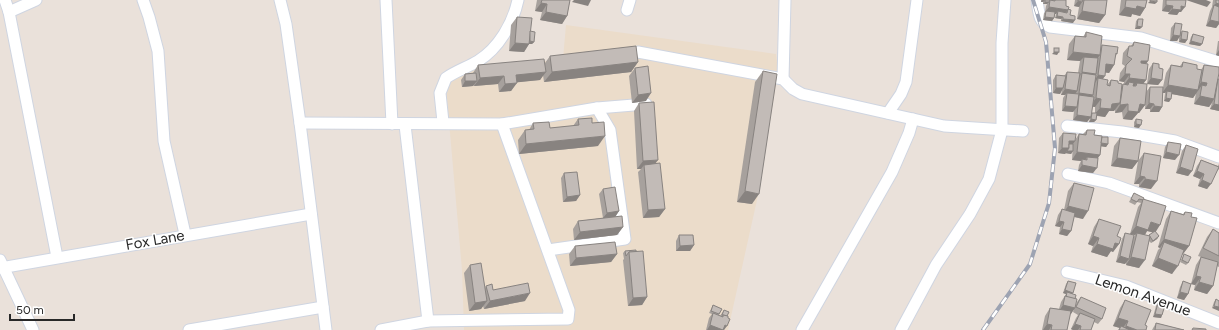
<svg xmlns="http://www.w3.org/2000/svg" width="1219" height="330" font-family="Figtree,sans-serif">
  <rect width="100%" height="100%" fill="#eae1da"/>
  <!-- education -->
  <path fill="#ebdcca" d="M566 25 776 54 778 72 757 200 728 330H464L462 270 446 87 450 80 474 69 563 59Z"/>
  <g fill="none" stroke-linecap="round" stroke-linejoin="round">
    <defs>
      <g id="minor">
        <path d="M5 0 9 12 57 257"/>
        <path d="M143 0 149 17 158 51 164 141 185 234"/>
        <path d="M280 0 286 24 300 123 326 330"/>
        <path d="M386 0 392 124"/>
        <path d="M1037 0C1039 12 1038 22 1050 27L1141 38 1219 62"/>
        <path d="M627 10 630 0"/>
        <path d="M9 12 36 0"/>
        <path d="M638 52 783 79 793 89 802 94 944 126 1023 131"/>
        <path d="M783 79 785 0"/>
        <path d="M888 113 901 94 906 82 917 0"/>
        <path d="M443 122 440 93 446 78C456 71 468 67 478 61 499 48 513 23 518 0"/>
        <path d="M300 123 502 124 597 108 646 104"/>
        <path d="M405 125 428 321"/>
        <path d="M1067 126 1122 132 1175 141 1219 157"/>
        <path d="M1068 174 1109 183 1219 223"/>
        <path d="M548 250 625 239 610 130 597 108"/>
        <path d="M0 260 33 330"/>
        <path d="M0 268 311 214"/>
        <path d="M1067 272 1126 286 1219 323"/>
        <path d="M189 330 323 307"/>
        <path d="M381 330 428 321 568 319 569 310 502 124"/>
        <path d="M802 330 892 172 909 133 913 119"/>
        <path d="M901 330 936 265 970 214 989 179 1002 130V43L1005 0"/>
      </g>
    </defs>
    <!-- minor casing -->
    <use href="#minor" stroke="#cfd5e1" stroke-width="13"/>
    <!-- minor -->
    <use href="#minor" stroke="#fff" stroke-width="11"/>
    <defs>
      <path id="rail" d="M983 330 1030 264 1049 203 1055 148 1046 42 1033 0"/>
    </defs>
    <!-- rail casing -->
    <use href="#rail" stroke="#9da3b2" stroke-width="4"/>
    <!-- rail -->
    <use href="#rail" stroke="#fff" stroke-width="2.5" stroke-dasharray="8" stroke-linecap="butt"/>
  </g>
  <!-- wall -->
  <g fill="#a7a19d" fill-rule="evenodd">
    <path d="M537 0H570L567 16 562 24 540 20 542 12 535 11Z"/>
    <path d="M1041 0H1066V6L1068 9 1073 23 1061 21V19L1055 18 1056 14H1055L1054 18 1052 21 1043 20 1044 13 1045 12 1046 6 1047 4H1043V2H1041Z"/>
    <path d="M1075 0H1107L1105 15 1099 23 1077 19 1079 7 1074 6Z"/>
    <path d="M1121 0H1147L1145 8 1140 16 1132 14 1131 17 1119 15Z"/>
    <path d="M1163 0H1186L1181 12H1179L1177 15 1168 14 1169 12 1162 11Z"/>
    <path d="M1213 0H1219V24L1216 28 1206 26 1210 11 1212 7Z"/>
    <path d="M517 17 530 31 534 42 532 44H529L524 52 509 51 511 25Z"/>
    <path d="M1138 19 1140 29H1135L1136 21Z"/>
    <path d="M1175 23 1181 33 1182 31 1187 40 1185 43 1179 42V37L1177 41H1170L1171 28Z"/>
    <path d="M1086 32 1101 47 1102 45 1117 54 1115 57 1114 65 1109 73 1105 72 1103 79 1107 85 1111 80 1118 83 1122 86 1123 84 1124 85V82L1119 81 1120 73 1125 66 1122 64 1123 53 1129 46H1131L1134 42 1146 64V80L1143 84 1146 92 1150 87H1163L1166 73 1171 65 1180 66 1183 62 1197 69 1201 70 1204 65 1218 80 1219 111 1210 109 1212 103 1209 107 1194 104 1196 93 1198 90 1193 98 1172 94 1169 102 1164 101 1165 93H1163L1162 107 1159 112H1150V109H1145L1146 92 1145 105 1139 113H1138L1132 120 1123 119 1122 112 1115 113V109L1114 111H1109L1105 117 1097 116 1096 120 1094 122H1089L1090 118 1087 122 1073 120 1074 111 1073 112 1062 111 1063 98 1065 95H1061L1062 90 1060 94 1053 93V80L1056 75 1064 76 1067 72 1078 73 1080 61 1067 60 1069 44 1075 36 1083 37ZM1092 107H1095V113H1092L1091 114Z"/>
    <path d="M1193 34 1202 44 1200 46 1189 44 1191 37Z"/>
    <path d="M1218 41H1219V56L1216 55Z"/>
    <path d="M550 56 638 62 631 72 544 82 543 75 540 80 517 82 511 91 499 92 498 84 474 86V85L473 86 462 87 461 80 465 74 473 73 478 65 545 63Z"/>
    <path d="M1153 63 1159 68 1162 80 1158 85 1147 84 1149 69Z"/>
    <path d="M635 68 646 101 632 103 629 76Z"/>
    <path d="M763 71 752 204 737 202 755 82Z"/>
    <path d="M639 103 655 164 665 209 659 217 643 218 638 172 641 169H637L634 111Z"/>
    <path d="M578 119 592 123 598 146 519 154 518 140 525 130H529L533 123 550 128 573 126Z"/>
    <path d="M1136 119 1139 128 1134 127V122Z"/>
    <path d="M1087 130 1094 135 1108 144 1106 147 1101 146 1100 155 1098 158 1093 173 1078 171 1079 165 1081 161 1072 160 1073 144V151L1071 154 1065 153H1066L1065 154 1058 153 1059 138 1063 133 1075 140 1079 134H1083Z"/>
    <path d="M1120 138 1138 161 1132 169 1111 166 1114 146Z"/>
    <path d="M1168 142 1175 160 1163 158 1165 147Z"/>
    <path d="M1186 145 1192 171 1188 176 1176 173 1182 151Z"/>
    <path d="M1144 153 1151 189 1139 187V184H1134L1138 161Z"/>
    <path d="M1201 160 1218 166 1219 164V170L1218 169 1207 189 1198 186 1200 179 1193 176 1197 166Z"/>
    <path d="M564 173 580 195 576 201 563 202 561 178Z"/>
    <path d="M1074 183 1083 219 1074 217 1071 231 1067 236 1059 234 1060 227 1055 226 1058 215 1062 209 1064 210 1068 191Z"/>
    <path d="M603 189 619 211 615 217 623 227 617 235 574 240 573 229 578 221 603 218 599 194Z"/>
    <path d="M1134 193 1143 200 1155 232 1159 236 1157 239 1151 243 1149 241 1139 268 1126 265V262L1125 264 1116 262 1122 239 1125 233 1133 238 1135 235 1130 234 1138 207 1141 203 1137 202 1135 205 1129 202ZM1147 231 1153 232 1148 236 1145 235Z"/>
    <path d="M1171 211 1183 214 1185 212 1191 217 1189 246 1183 254H1182L1172 274 1152 266 1158 250 1160 248 1158 247 1166 219Z"/>
    <path d="M1099 219 1117 236 1119 244 1113 252 1111 251 1107 257 1091 252 1093 246 1088 244 1094 227Z"/>
    <path d="M1213 229 1219 233V267L1217 266 1213 286 1207 294 1194 290 1195 285 1191 284 1188 294 1184 300 1177 298 1180 287 1183 281 1191 284 1196 265 1201 257 1198 256 1207 237Z"/>
    <path d="M679 235 694 245 690 251H676V241Z"/>
    <path d="M575 246 617 254 611 262 570 266 569 254Z"/>
    <path d="M636 250 647 297 642 305 628 306 623 260 624 259 623 253 625 251Z"/>
    <path d="M1184 254 1188 263 1186 265 1180 262Z"/>
    <path d="M470 265 485 288 486 286 493 290 525 301 484 309 483 306 481 309 469 311 464 273Z"/>
    <path d="M1068 281 1072 294 1075 299V307L1077 302 1081 297 1102 319 1098 324 1094 322 1091 330H1073L1071 329 1076 318 1078 315 1073 312 1074 309 1070 314 1067 330H1042L1045 316 1050 308 1059 309 1061 302 1066 294 1063 293 1066 284Z"/>
    <path d="M1216 299 1219 301 1212 308 1214 302Z"/>
    <path d="M1125 300 1145 325 1146 330H1118L1120 328 1113 326 1120 308Z"/>
    <path d="M1158 303 1162 315 1161 318 1153 317 1156 306Z"/>
    <path d="M713 305 722 309 719 315 720 316 724 310 727 316 724 330H706L709 318 712 314 709 313Z"/>
    <path d="M1156 323 1184 330H1152Z"/>
  </g>
  <!-- shaded-wall -->
  <g fill="#888380">
    <path d="M574 0H591L588 6 572 2Z"/>
    <path d="M1042 0H1045L1043 2H1041Z"/>
    <path d="M1186 0H1206L1211 2 1207 7Z"/>
    <path d="M1078 1 1082 2 1079 7 1074 6Z"/>
    <path d="M1150 1 1157 2 1155 4 1148 3Z"/>
    <path d="M1045 2H1049L1047 4H1043Z"/>
    <path d="M541 3 547 4 542 12 535 11Z"/>
    <path d="M1216 3 1219 4V10L1213 7Z"/>
    <path d="M1166 5 1173 6 1169 12 1162 11Z"/>
    <path d="M1137 6 1145 8 1140 16 1132 14 1131 17 1119 15 1125 7Z"/>
    <path d="M1181 6 1185 7 1181 12H1179L1177 15 1168 14 1172 9Z"/>
    <path d="M1049 7 1068 10 1064 15 1058 11 1056 14 1046 12V11Z"/>
    <path d="M1082 11 1105 15 1099 23 1077 19Z"/>
    <path d="M546 12 567 16 562 24 540 20Z"/>
    <path d="M1057 16 1063 17 1061 19 1055 18Z"/>
    <path d="M1045 17 1054 18 1052 21 1043 20Z"/>
    <path d="M1063 19 1075 20 1073 23 1061 21Z"/>
    <path d="M1210 20 1219 22V24L1216 28 1206 26Z"/>
    <path d="M1137 26 1142 27 1140 29H1135Z"/>
    <path d="M1173 35 1180 36 1177 41H1170Z"/>
    <path d="M1181 39 1187 40 1185 43 1179 42Z"/>
    <path d="M528 41 534 42 532 44H526Z"/>
    <path d="M1191 41 1202 44 1200 46 1189 44Z"/>
    <path d="M515 43 529 44 524 52 509 51Z"/>
    <path d="M1219 50V56L1216 55Z"/>
    <path d="M1054 52H1059L1057 55 1052 54Z"/>
    <path d="M1073 52 1100 55 1094 63 1084 57 1080 61 1067 60Z"/>
    <path d="M1141 61H1148L1143 69H1136Z"/>
    <path d="M638 62 631 72 544 82 552 72Z"/>
    <path d="M1106 64 1114 65 1109 73 1101 72Z"/>
    <path d="M546 72 540 80 511 83 516 75Z"/>
    <path d="M1082 72 1096 74 1092 79 1082 73 1078 78Z"/>
    <path d="M1125 74H1130L1124 82 1119 81Z"/>
    <path d="M1098 75 1105 76 1099 84 1098 78 1095 83H1093Z"/>
    <path d="M504 76 498 84 474 86 480 78Z"/>
    <path d="M1129 78 1146 80 1140 88 1136 86 1137 83 1134 87 1128 85 1129 82 1126 86 1124 85Z"/>
    <path d="M1151 78 1162 80 1158 85 1147 84Z"/>
    <path d="M465 81H477L473 86 462 87Z"/>
    <path d="M1201 82 1207 83 1201 91 1202 85 1193 98 1166 93 1167 91 1165 93H1162L1168 85 1196 90Z"/>
    <path d="M517 83 511 91 499 92 505 84Z"/>
    <path d="M1056 88H1063L1060 94 1053 93Z"/>
    <path d="M1065 89 1077 91 1074 96 1067 93 1065 95H1061Z"/>
    <path d="M651 93 646 101 632 103 638 95Z"/>
    <path d="M1079 93 1093 95 1090 100 1079 95 1077 99H1075Z"/>
    <path d="M1200 96 1214 99 1209 107 1194 104Z"/>
    <path d="M1096 98 1101 99 1095 107 1090 106Z"/>
    <path d="M1166 98 1171 99 1169 102 1164 101Z"/>
    <path d="M1120 103 1114 111H1109L1105 117 1094 115 1100 108 1112 104Z"/>
    <path d="M1149 103 1154 104 1150 109H1145Z"/>
    <path d="M1128 104 1122 112 1115 113 1120 105Z"/>
    <path d="M1140 104 1145 105 1139 113H1138L1132 120 1123 119 1128 111Z"/>
    <path d="M1214 104 1219 105V111L1210 109Z"/>
    <path d="M1065 106 1077 107 1073 112 1062 111Z"/>
    <path d="M1154 106 1162 107 1159 112H1150Z"/>
    <path d="M1077 115 1091 117 1087 122 1073 120Z"/>
    <path d="M1091 119 1096 120 1094 122H1089Z"/>
    <path d="M1136 124 1141 125 1139 128 1134 127Z"/>
    <path d="M605 136 598 146 519 154 526 144Z"/>
    <path d="M1069 141H1075L1071 147 1068 146Z"/>
    <path d="M1101 143 1108 144 1106 147 1099 146Z"/>
    <path d="M1062 148H1069L1065 154 1058 153Z"/>
    <path d="M1067 151H1073L1071 154 1065 153Z"/>
    <path d="M1077 152 1100 155 1094 163 1087 160V157L1084 162 1082 159 1081 161 1072 160Z"/>
    <path d="M1166 152 1179 155 1175 160 1163 158Z"/>
    <path d="M1117 158 1138 161 1132 169 1111 166Z"/>
    <path d="M658 160 652 168 644 165 641 169H637L643 161Z"/>
    <path d="M1082 165 1097 168 1093 173 1078 171Z"/>
    <path d="M1180 167 1192 171 1188 176 1176 173Z"/>
    <path d="M1197 171 1204 174 1200 179 1193 176Z"/>
    <path d="M1140 176 1145 177 1139 184H1134Z"/>
    <path d="M1145 179 1157 181 1151 189 1139 187Z"/>
    <path d="M1202 180 1211 184 1207 189 1198 186Z"/>
    <path d="M745 191 759 194 752 204 737 202Z"/>
    <path d="M580 195 576 201 563 202 567 197Z"/>
    <path d="M1068 206 1088 211 1083 219 1063 214Z"/>
    <path d="M665 209 659 217 643 218 648 210Z"/>
    <path d="M619 211 615 217 603 218 607 213Z"/>
    <path d="M1059 221 1064 222 1060 227 1055 226Z"/>
    <path d="M1151 222 1160 225 1155 233 1147 231 1143 238 1137 233 1135 235 1130 234 1136 226Z"/>
    <path d="M623 227 617 235 574 240 580 232Z"/>
    <path d="M1062 229 1071 231 1067 236 1059 234Z"/>
    <path d="M1093 236 1099 238 1093 246 1088 244Z"/>
    <path d="M1159 236 1157 239 1151 243 1153 241Z"/>
    <path d="M1164 239 1189 246 1183 254 1162 248 1164 242 1160 248 1158 247Z"/>
    <path d="M1115 243 1119 244 1113 252 1111 251 1107 257 1091 252 1097 244Z"/>
    <path d="M694 245 690 251H676L680 246Z"/>
    <path d="M617 254 611 262 570 266 576 258Z"/>
    <path d="M1120 256 1129 259 1125 264 1116 262Z"/>
    <path d="M1131 257 1145 260 1139 268 1126 265Z"/>
    <path d="M1158 258 1178 266 1172 274 1152 266Z"/>
    <path d="M1196 276 1201 277 1195 285 1191 284Z"/>
    <path d="M1199 282 1213 286 1207 294 1194 290Z"/>
    <path d="M1065 290 1073 293 1071 296 1067 292 1066 294 1063 293Z"/>
    <path d="M1180 292 1188 294 1184 300 1177 298Z"/>
    <path d="M530 293 525 301 484 309 490 301Z"/>
    <path d="M647 297 642 305 628 306 633 298Z"/>
    <path d="M487 301 481 309 469 311 475 303Z"/>
    <path d="M1063 305 1075 308 1071 314 1059 311Z"/>
    <path d="M1214 306 1219 307V311L1212 308Z"/>
    <path d="M1155 314 1162 315 1161 318 1153 317Z"/>
    <path d="M1118 318 1128 321 1122 329 1121 326 1120 328 1113 326Z"/>
    <path d="M1047 324 1052 325 1049 330H1043Z"/>
    <path d="M1075 324 1081 326 1078 330H1073L1071 329Z"/>
    <path d="M710 325H725L727 326 724 330H707Z"/>
    <path d="M1126 326 1137 330H1123Z"/>
  </g>
  <!-- building -->
  <g fill="#c2bbb7" stroke="#888380">
    <path d="M542 0H570L567 16 546 12 547 4 541 3Z"/>
    <path d="M1045 0H1053V1L1050 0 1049 2H1045Z"/>
    <path d="M1050 0 1055 1V0H1066V6L1069 7 1068 10 1049 7Z"/>
    <path d="M1078 0H1083L1082 2 1078 1Z"/>
    <path d="M1084 0H1107L1105 15 1082 11Z"/>
    <path d="M1126 0H1147L1145 8 1137 6 1136 9 1125 7Z"/>
    <path d="M1150 0H1157V2L1150 1Z"/>
    <path d="M1166 0H1186L1185 7 1181 6V10L1172 9 1173 6 1166 5Z"/>
    <path d="M1216 0H1219V4L1216 3Z"/>
    <path d="M1214 5 1219 7V22L1210 20Z"/>
    <path d="M1068 9 1071 10 1070 15 1075 16V20L1063 19V17L1057 16 1058 11 1067 13Z"/>
    <path d="M1046 11 1055 12 1054 18 1045 17Z"/>
    <path d="M517 17 532 18 529 44 515 43Z"/>
    <path d="M1138 19H1143L1142 27 1137 26Z"/>
    <path d="M1175 23 1182 24 1180 36 1173 35Z"/>
    <path d="M530 31 535 32 534 42 530 41Z"/>
    <path d="M1182 31 1188 32 1187 40 1181 39Z"/>
    <path d="M1086 32 1102 36 1100 55 1073 52 1075 36 1086 37Z"/>
    <path d="M1193 34 1204 37 1202 44 1191 41Z"/>
    <path d="M1134 42 1150 45 1148 61H1141V63L1148 64 1146 80 1129 78 1130 74H1125L1126 65 1132 59 1127 56 1129 46H1133Z"/>
    <path d="M1102 45 1118 47 1117 54 1116 53 1114 65 1106 64 1105 76 1098 75Z"/>
    <path d="M636 46 638 62 552 72 550 56Z"/>
    <rect x="1054" y="48" width="5" height="4"/>
    <path d="M1084 57 1098 58 1096 74 1082 72Z"/>
    <path d="M544 59 546 72 516 75 517 83 505 84 504 76 480 78 478 65Z"/>
    <path d="M1183 62 1197 65V69L1202 70 1198 90 1168 85 1171 65 1182 67Z"/>
    <path d="M1153 63 1159 64V68L1163 69 1162 80 1151 78Z"/>
    <path d="M1204 65 1219 67V73L1214 99 1200 96 1202 85 1206 86 1207 83 1201 82Z"/>
    <path d="M648 66 651 93 638 95 635 68Z"/>
    <path d="M763 71 777 74 759 194 745 191Z"/>
    <path d="M1067 72 1080 73 1077 91 1065 89Z"/>
    <path d="M476 73 477 81H465V74Z"/>
    <path d="M1082 73 1096 75 1093 95 1079 93Z"/>
    <path d="M1056 75 1066 76 1063 88H1056Z"/>
    <path d="M1098 78 1108 80 1107 85 1110 86 1111 80 1118 81V83L1122 84 1120 103 1112 104 1111 109 1100 108 1101 99 1096 98Z"/>
    <path d="M1218 79H1219V105L1214 104Z"/>
    <path d="M1129 82 1134 83 1133 86H1136L1137 83 1147 84 1145 105 1140 104 1138 112 1128 111V104L1120 105 1123 84 1128 85Z"/>
    <path d="M1150 87H1163L1162 107 1154 106V104L1149 103Z"/>
    <path d="M1167 91 1172 92 1171 99 1166 98Z"/>
    <path d="M1067 93 1079 94 1077 107 1065 106Z"/>
    <path d="M1079 95 1094 97 1091 117 1077 115Z"/>
    <path d="M654 102 658 160 643 161 639 103Z"/>
    <path d="M1092 113H1097L1096 120 1091 119Z"/>
    <path d="M592 118V123L604 122 605 136 526 144 525 130 534 129 533 123 549 122 550 128 579 125 578 119Z"/>
    <path d="M1136 119 1142 120 1141 125 1136 124Z"/>
    <path d="M1087 130H1095L1094 135 1102 136 1100 155 1077 152 1079 134 1086 135Z"/>
    <path d="M1063 133 1076 134 1075 141H1069V148H1062Z"/>
    <path d="M1102 137H1108V144L1101 143Z"/>
    <path d="M1120 138 1141 141 1138 161 1117 158Z"/>
    <path d="M1168 142 1181 144 1179 155 1166 152Z"/>
    <path d="M1069 144H1073V151H1067L1069 148Z"/>
    <path d="M1186 145 1198 149 1192 171 1180 167Z"/>
    <path d="M1144 153 1161 156 1157 181 1145 179V177L1140 176Z"/>
    <path d="M1087 157 1098 158 1097 168 1082 165V159L1087 160Z"/>
    <path d="M1201 160 1219 167 1211 184 1202 180 1204 174 1197 171Z"/>
    <path d="M660 163 665 209 648 210 644 165Z"/>
    <path d="M577 172 580 195 567 197 564 173Z"/>
    <path d="M1074 183 1094 188 1088 211 1068 206Z"/>
    <path d="M615 187 619 211 607 213 603 189Z"/>
    <path d="M1134 193 1144 198 1143 200 1139 199 1137 202 1131 199Z"/>
    <path d="M1143 199 1166 206 1160 225 1151 222 1148 230 1136 226Z"/>
    <path d="M1062 209 1075 213 1071 231 1062 229 1064 222 1059 221Z"/>
    <path d="M1171 211 1184 215 1185 212 1192 213 1191 217 1197 218 1189 246 1164 239Z"/>
    <path d="M622 216 623 227 580 232 578 221Z"/>
    <path d="M1099 219 1121 226 1117 236 1121 238 1119 244 1115 243 1113 249 1097 244 1099 238 1093 236Z"/>
    <path d="M1213 229 1219 233V256L1203 248Z"/>
    <path d="M1155 231 1159 236 1153 241 1149 235Z"/>
    <path d="M1125 233 1134 235 1129 259 1120 256Z"/>
    <path d="M1137 233 1150 236 1145 260 1131 257Z"/>
    <path d="M679 235H693L694 245 680 246Z"/>
    <path d="M615 242 617 254 576 258 575 246Z"/>
    <path d="M1164 242 1184 250 1178 266 1158 258Z"/>
    <path d="M636 250V252H629L626 256 625 251Z"/>
    <path d="M643 251 647 297 633 298 629 252Z"/>
    <path d="M1184 254 1191 257 1188 263 1182 260Z"/>
    <path d="M1201 257 1218 262 1213 286 1199 282 1201 277 1196 276Z"/>
    <path d="M481 263 487 301 475 303 470 265Z"/>
    <path d="M1068 281 1076 283 1073 293 1065 290Z"/>
    <path d="M1183 281 1191 284 1188 294 1180 292Z"/>
    <path d="M528 283 530 293 490 301 486 286 492 284 493 290Z"/>
    <path d="M1067 292 1076 295 1075 299 1066 297Z"/>
    <path d="M1065 296 1077 299 1075 308 1063 305Z"/>
    <path d="M1081 297 1106 308 1102 319 1076 307Z"/>
    <path d="M1216 299 1219 301V307L1214 306Z"/>
    <path d="M1125 300 1151 310 1145 325 1147 326 1146 330H1137L1126 326 1128 321 1118 318Z"/>
    <path d="M1158 303 1165 305 1162 315 1155 314Z"/>
    <path d="M713 305 722 309 719 314 711 311Z"/>
    <path d="M1050 308 1071 311 1067 330H1051L1052 325 1047 324Z"/>
    <path d="M724 310 729 312 727 316 723 315H722Z"/>
    <path d="M713 313 723 317V315L728 316V318L730 319 727 326 725 325 723 330 710 325Z"/>
    <path d="M1080 313 1095 319 1091 330H1080L1081 326 1075 324Z"/>
    <path d="M1156 323 1184 330H1155Z"/>
    <path d="M1121 326 1130 330H1119Z"/>
    <path d="M1193 328 1206 329V330H1192Z"/>
  </g>
  <g text-anchor="middle" dominant-baseline="central" stroke-width="3" stroke-linejoin="round" paint-order="stroke">
    <!-- street labels -->
    <g font-size="15" fill="#282828" stroke="#fff">
      <text transform="translate(155 240) rotate(-10)">Fox Lane</text>
      <text transform="translate(1143 295) rotate(19)">Lemon Avenue</text>
    </g>
  </g>
  <!-- scale -->
  <path d="M10 314v6h64v-6" fill="none" stroke="#282828" stroke-width="2"/>
  <text x="16" y="314" font-size="12" fill="#282828" stroke="#ffffff" stroke-width="3" paint-order="stroke">50 m</text>
</svg>
